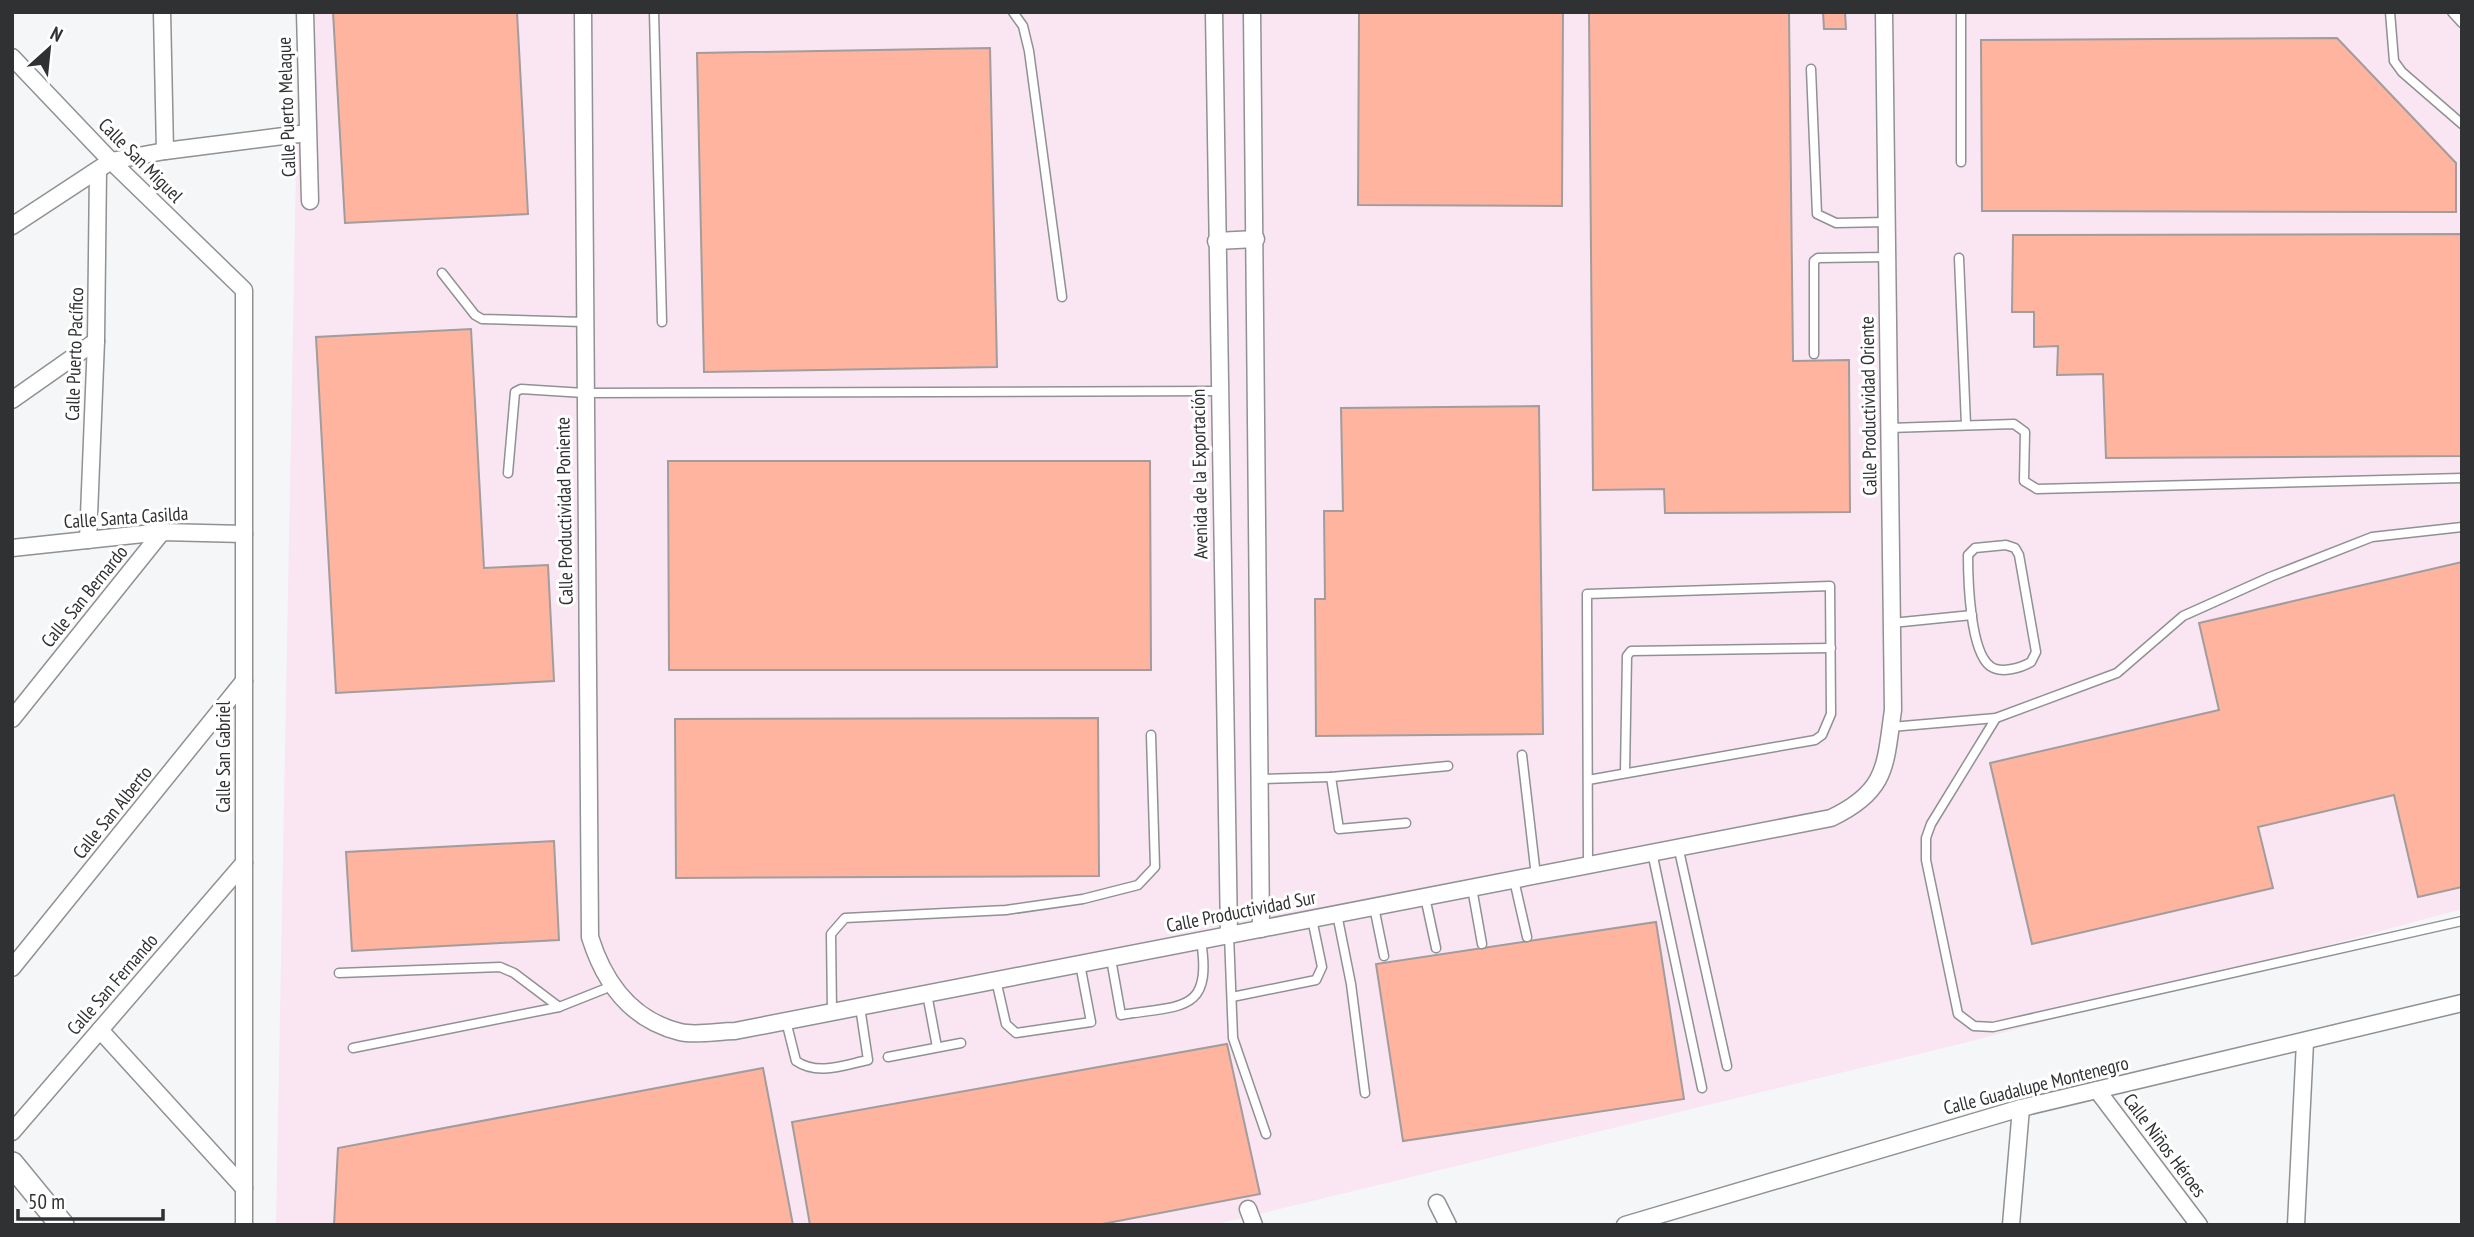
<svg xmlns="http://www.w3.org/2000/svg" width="2474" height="1237" font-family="'PT Sans Narrow',sans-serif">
  <rect width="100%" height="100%" fill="#f4f6f8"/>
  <!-- industrial -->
  <path fill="#fae5f3" d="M299 12H2462V909L1972 1041 1213 1225H276Z"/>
  <!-- building -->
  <g fill="#ffb49f" stroke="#a09d9c" stroke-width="2">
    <path d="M333 12H517L528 214 345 223Z"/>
    <path d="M1359 12H1563L1562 206 1358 205Z"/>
    <path d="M1589 12H1789L1793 361 1849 360 1850 512 1665 513 1664 489 1593 490Z"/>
    <path d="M1823 12H1845L1846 29H1824Z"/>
    <path d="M2337 38 2456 163V212L1982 211 1981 40Z"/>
    <path d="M990 48 997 367 704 372 697 53Z"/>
    <path d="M2462 234V456L2106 458 2103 374 2057 375 2058 346 2034 347V312H2012L2013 235Z"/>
    <path d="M471 329 484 568 548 565 554 681 336 693 316 337Z"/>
    <path d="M1539 406 1543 734 1316 736 1315 599H1325L1324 511H1343L1341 408Z"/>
    <path d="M668 461H1150L1151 670H669Z"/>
    <path d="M2462 562V887L2418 897 2394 795 2258 827 2273 888 2032 944 1990 763 2219 710 2199 623Z"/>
    <path d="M1098 718 1099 876 676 878 675 719Z"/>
    <path d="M554 841 559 940 352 951 346 852Z"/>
    <path d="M1656 922 1684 1099 1403 1141 1376 964Z"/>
    <path d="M1227 1044 1260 1194 1097 1225H810L792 1122Z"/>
    <path d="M763 1068 793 1225H334L338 1148Z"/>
  </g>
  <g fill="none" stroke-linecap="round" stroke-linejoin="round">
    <defs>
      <g id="lane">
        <path d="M654 12 662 322"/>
        <path d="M1013 12 1023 26 1029 51 1062 297"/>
        <path d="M2390 12 2394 61 2402 72 2462 124"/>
        <path d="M2452 12 2462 23"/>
        <path d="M1811 69 1817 214 1836 223 1886 222"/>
        <path d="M1961 162V12"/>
        <path d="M1959 258 1966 425"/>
        <path d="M442 273 475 315 482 319 584 322"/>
        <path d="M1814 354V261L1818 258 1887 257"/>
        <path d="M1889 428 2014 424 2025 432 2024 481 2037 489 2462 478"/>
        <path d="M508 473 515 392 521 389 584 393 1218 391"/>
        <path d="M2006 545 2015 548 2019 555 2036 652 2031 662C2021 668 2000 674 1990 666 1970 651 1968 580 1968 555L1975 548Z"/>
        <path d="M1892 623 1972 615"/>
        <path d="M1996 718 1931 824 1926 838V860L1958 1014 1974 1026 1993 1027 2462 921"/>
        <path d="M1891 727 1996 718 2117 673 2183 616 2270 577 2372 537 2462 527"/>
        <path d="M1522 755 1536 876"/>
        <path d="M1625 773 1627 656 1631 651 1831 648"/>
        <path d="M1260 779 1331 777"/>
        <path d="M1588 780 1815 740 1822 735 1831 714 1830 586 1587 594 1588 865"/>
        <path d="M1406 823 1339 829 1331 777 1448 766"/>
        <path d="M1678 846 1727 1066"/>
        <path d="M1652 852 1702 1088"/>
        <path d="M1514 880 1527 937"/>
        <path d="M1472 888 1482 944"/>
        <path d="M1425 897 1436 948"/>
        <path d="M1374 907 1384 956"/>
        <path d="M1337 914 1351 984 1365 1093"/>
        <path d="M1229 935 1233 1038 1266 1134"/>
        <path d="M1111 959 1121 1015C1180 1005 1213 1014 1201 941"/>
        <path d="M339 973 500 967 514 973 559 1007"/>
        <path d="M996 980 1006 1024 1016 1033 1091 1022 1080 964"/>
        <path d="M927 994 937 1047"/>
        <path d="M1232 997 1316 980 1322 967 1312 919"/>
        <path d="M832 1012 831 934 845 918 1006 910 1083 899 1138 885 1155 867 1151 735"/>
        <path d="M786 1021 796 1061C818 1076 844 1065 868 1060L860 1007"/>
        <path d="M353 1048 559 1007 612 986"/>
        <path d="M888 1057 961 1043"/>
      </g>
      <g id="street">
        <path d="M162 12 165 151"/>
        <path d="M305 12 310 201"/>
        <path d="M583 12 590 937C604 982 631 1020 680 1032 696 1036 718 1031 735 1031L1831 818C1888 791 1885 765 1893 710L1884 12"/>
        <path d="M1214 12 1229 935"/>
        <path d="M1252 12 1261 929"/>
        <path d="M12 57 111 161 244 290V1225"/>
        <path d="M12 226 111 161 165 151 307 133"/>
        <path d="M1216 241 1256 239"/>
        <path d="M12 400 96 341"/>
        <path d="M88 540 96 341 98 170"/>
        <path d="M12 548 162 532 244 534"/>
        <path d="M12 719 162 532"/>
        <path d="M12 968 244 681"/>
        <path d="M100 1030 244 1188"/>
        <path d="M2097 1090 2199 1225"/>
        <path d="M12 1132 244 863"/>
        <path d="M1437 1203 1448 1225"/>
        <path d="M1248 1209 1254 1225"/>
        <path d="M1625 1225 2021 1108 2462 1003"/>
        <path d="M2011 1225 2021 1108"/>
        <path d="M2296 1225 2305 1042"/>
      </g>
      <path id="secondary" d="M12 1164 62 1225"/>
    </defs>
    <!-- lane casing -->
    <use href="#lane" stroke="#8f9193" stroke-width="11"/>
    <!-- street casing -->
    <use href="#street" stroke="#8f9193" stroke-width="19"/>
    <!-- secondary casing -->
    <use href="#secondary" stroke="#8f9193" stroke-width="26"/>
    <!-- lane -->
    <use href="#lane" stroke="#fff" stroke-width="8"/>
    <!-- street -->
    <use href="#street" stroke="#fff" stroke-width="16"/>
    <!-- secondary -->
    <use href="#secondary" stroke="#fff" stroke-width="23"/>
  </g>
  <g text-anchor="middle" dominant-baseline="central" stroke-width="6" stroke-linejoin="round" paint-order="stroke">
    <!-- street labels -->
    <g font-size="19" fill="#303132" stroke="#fff">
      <text transform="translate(286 107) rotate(-92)">Calle Puerto Melaque</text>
      <text transform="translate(141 160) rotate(45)">Calle San Miguel</text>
      <text transform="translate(74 354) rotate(-88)">Calle Puerto Pacífico</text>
      <text transform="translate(1868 406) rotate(-91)">Calle Productividad Oriente</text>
      <text transform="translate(1199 474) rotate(-91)">Avenida de la Exportación</text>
      <text transform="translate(564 511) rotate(-91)">Calle Productividad Poniente</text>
      <text transform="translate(126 517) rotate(-4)">Calle Santa Casilda</text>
      <text transform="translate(84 596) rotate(-51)">Calle San Bernardo</text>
      <text transform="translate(223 757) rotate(-90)">Calle San Gabriel</text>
      <text transform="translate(112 812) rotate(-51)">Calle San Alberto</text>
      <text transform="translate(1241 911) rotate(-11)">Calle Productividad Sur</text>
      <text transform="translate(112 984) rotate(-49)">Calle San Fernando</text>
      <text transform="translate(2036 1085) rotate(-14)">Calle Guadalupe Montenegro</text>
      <text transform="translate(2165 1145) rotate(53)">Calle Niños Héroes</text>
    </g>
  </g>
  <!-- border -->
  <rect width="2474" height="1237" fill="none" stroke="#303132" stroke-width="28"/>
  <!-- north arrow -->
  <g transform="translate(49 49) rotate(27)" stroke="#ffffff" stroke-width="5" paint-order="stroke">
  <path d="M0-5L12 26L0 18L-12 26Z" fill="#303132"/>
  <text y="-10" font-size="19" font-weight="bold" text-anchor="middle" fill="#303132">N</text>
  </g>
  <!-- scale -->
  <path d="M18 1209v10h145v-10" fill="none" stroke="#303132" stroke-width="3.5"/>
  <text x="28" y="1209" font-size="21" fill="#303132" stroke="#ffffff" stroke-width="5" paint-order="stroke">50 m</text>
</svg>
